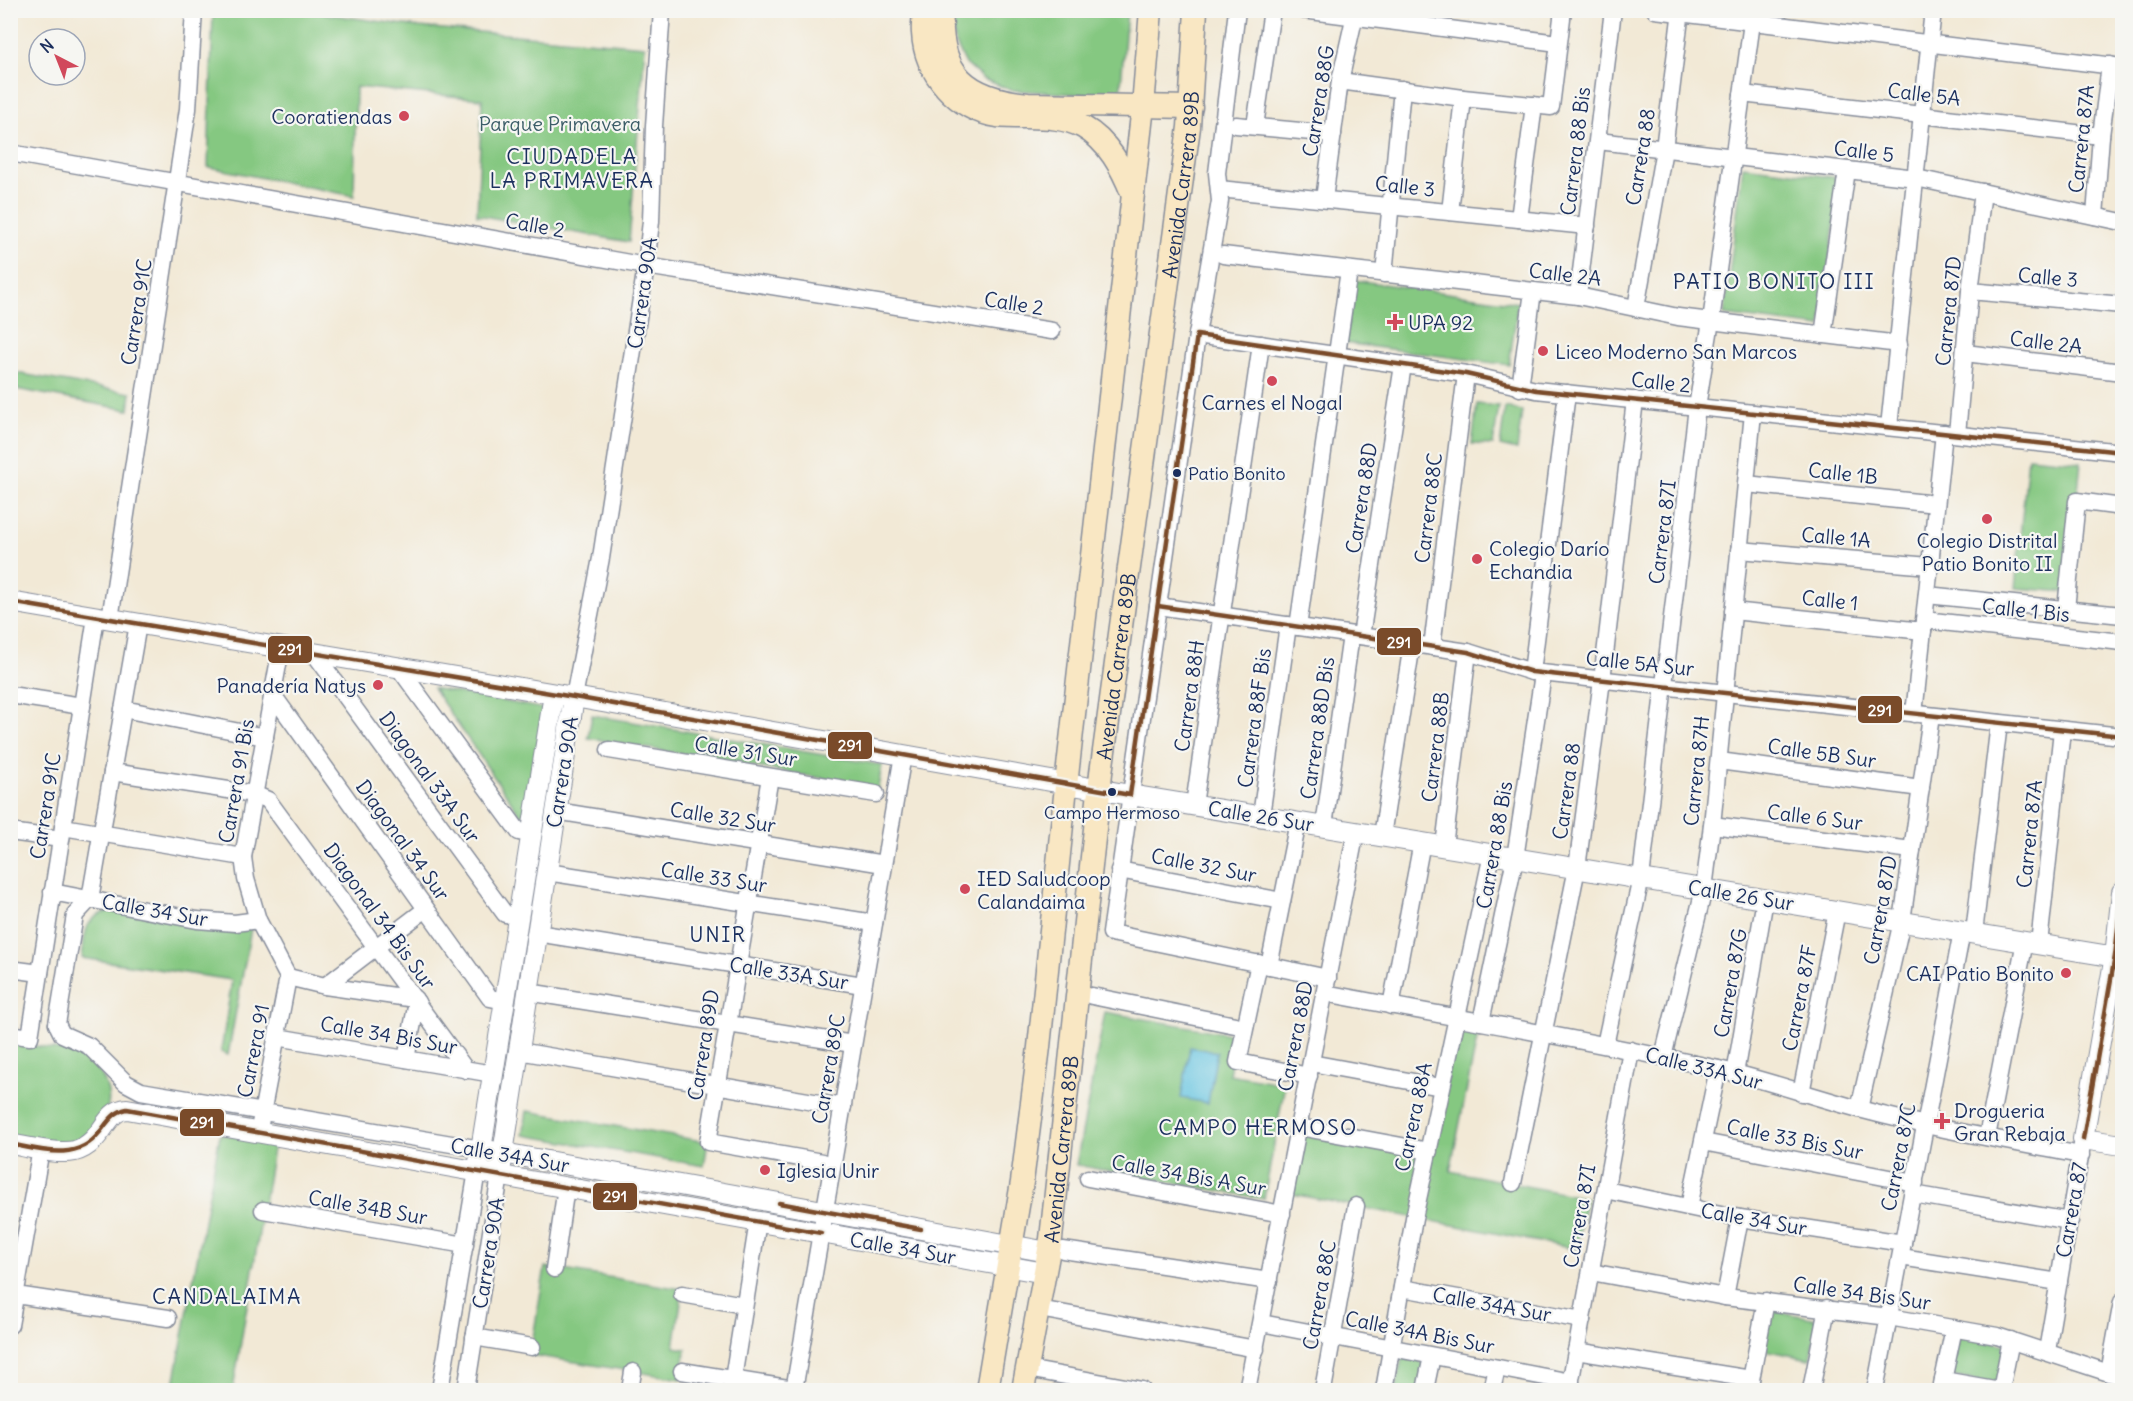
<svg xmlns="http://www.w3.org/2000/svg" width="2133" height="1401" font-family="Delius,sans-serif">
  <rect width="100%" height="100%" fill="#f6f6f2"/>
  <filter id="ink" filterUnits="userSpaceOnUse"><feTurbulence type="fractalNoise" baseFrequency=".0167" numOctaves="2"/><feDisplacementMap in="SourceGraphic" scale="12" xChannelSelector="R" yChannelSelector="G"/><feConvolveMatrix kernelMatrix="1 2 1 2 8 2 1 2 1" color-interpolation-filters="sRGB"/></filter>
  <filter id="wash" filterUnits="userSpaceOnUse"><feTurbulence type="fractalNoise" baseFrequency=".008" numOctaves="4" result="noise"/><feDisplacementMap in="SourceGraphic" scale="24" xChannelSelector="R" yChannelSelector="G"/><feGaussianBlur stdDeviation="1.35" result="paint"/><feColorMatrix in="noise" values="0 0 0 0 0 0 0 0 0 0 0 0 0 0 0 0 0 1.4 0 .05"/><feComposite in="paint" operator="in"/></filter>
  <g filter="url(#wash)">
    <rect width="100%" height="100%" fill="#f2e9d6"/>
    <!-- green -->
    <g fill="#85c881" stroke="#507c70" stroke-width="1.5">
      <path d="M213 11H305L419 27 645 46 629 242 477 215 482 99 356 87 354 196 208 167Z"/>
      <path d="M954 11H1127L1120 97 1011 90 983 79 966 64 955 42 953 26Z"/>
      <path d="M1743 166 1840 178 1821 327 1724 315Z"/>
      <path d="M1354 280 1518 303 1509 365 1345 343Z"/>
      <path d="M10 372 131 393 129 410 11 388Z"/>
      <path d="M1477 404 1499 406 1493 445 1472 444Z"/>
      <path d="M1505 407 1522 411 1517 450 1500 446Z"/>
      <path d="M2028 457 2081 462 2067 592 2015 588Z"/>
      <path d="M433 688 545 709 523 819Z"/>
      <path d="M592 715 882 765 878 788 588 738Z"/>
      <path d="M109 911 251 929 228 1055 221 1052 232 980 82 958C85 934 83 918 109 911Z"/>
      <path d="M1105 1012 1236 1035 1229 1074 1285 1084 1264 1199 1076 1165Z"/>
      <path d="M1453 1029 1478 1034 1450 1171 1587 1198 1576 1249 1292 1194 1305 1132 1426 1153Z"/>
      <path d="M10 1042 72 1052C100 1060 118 1093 103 1120 97 1130 82 1138 74 1145L11 1138Z"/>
      <path d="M527 1111 708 1142 704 1166 523 1135Z"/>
      <path d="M220 1134 274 1143 233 1390H173Z"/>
      <path d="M545 1267 683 1289 674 1347 686 1349 681 1379 530 1355Z"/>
      <path d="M1771 1310 1818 1319 1810 1359 1763 1350Z"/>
      <path d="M1959 1336 2006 1345 1998 1385 1951 1376Z"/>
      <path d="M1402 1358 1425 1363 1419 1390H1395Z"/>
    </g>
    <!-- water -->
    <path fill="#61c2e0" stroke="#3e789f" stroke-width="1.5" d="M1190 1047 1217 1052 1208 1103 1181 1098Z"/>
  </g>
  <g filter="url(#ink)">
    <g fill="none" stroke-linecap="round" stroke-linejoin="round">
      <defs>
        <g id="minor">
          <path d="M1237 10 1217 173 1220 201 1197 335 1111 933 1328 978"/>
          <path d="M1303 10 1558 43"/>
          <path d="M1655 10 2122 67"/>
          <path d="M1340 81 1463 98 1551 107 1563 10"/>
          <path d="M1742 94 2101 136"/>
          <path d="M1236 125 1333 134"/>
          <path d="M1255 126 1272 10"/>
          <path d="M1598 141 1916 178 2122 222"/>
          <path d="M10 153 646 266 1052 331"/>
          <path d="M1219 189 1587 226"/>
          <path d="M1324 199 1340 81 1356 10"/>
          <path d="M1450 212 1463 98"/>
          <path d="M2095 216 2101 136 2110 65"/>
          <path d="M1519 219 1534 105"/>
          <path d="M1223 255 1578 296 1678 317 1899 344"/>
          <path d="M1384 274 1402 89"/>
          <path d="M1970 291 2122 305"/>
          <path d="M1578 296 1613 10"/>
          <path d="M1636 308 1664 149 1681 10"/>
          <path d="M1197 335 1466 374 1536 390 2122 452"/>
          <path d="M1823 335 1847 170"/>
          <path d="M1965 353 2122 372"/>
          <path d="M1520 388 1533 291"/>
          <path d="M1889 427 1933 10"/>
          <path d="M1957 434 1970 291 1983 192"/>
          <path d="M1746 484 1936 504"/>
          <path d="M1739 550 1930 566"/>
          <path d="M1927 595 2122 615"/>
          <path d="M1158 606 1468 652 1532 672 2122 736"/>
          <path d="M2066 609 2077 501 2122 507"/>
          <path d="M1733 611 1923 631"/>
          <path d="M110 619 188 109 194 10"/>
          <path d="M1924 620 2122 642"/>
          <path d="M1298 627 1349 270"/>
          <path d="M1361 636 1403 365"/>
          <path d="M1432 647 1466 374"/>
          <path d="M281 648 243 857 246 879 258 920 288 977"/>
          <path d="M314 653 505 914 519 915"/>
          <path d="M399 668 519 832 532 834"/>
          <path d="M1532 672 1567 393"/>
          <path d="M10 695 82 706"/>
          <path d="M273 695 490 998 505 1001"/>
          <path d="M574 697 601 558 646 266 651 221 654 126 662 10"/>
          <path d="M123 709 265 737"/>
          <path d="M1914 714 1944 433"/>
          <path d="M609 750 876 794"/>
          <path d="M1719 761 1921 788"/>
          <path d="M112 772 254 794 268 800 466 1070"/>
          <path d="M770 777 708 1142 822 1162"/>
          <path d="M1194 805 1261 344"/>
          <path d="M556 811 884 864"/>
          <path d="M1261 816 1288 625"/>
          <path d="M1712 825 1912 850"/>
          <path d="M1324 826 1351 635"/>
          <path d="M63 827 243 857"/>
          <path d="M10 832 61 839"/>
          <path d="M1382 836 1412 644"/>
          <path d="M1444 846 1468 652"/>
          <path d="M1119 870 1282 901"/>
          <path d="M547 872 874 923"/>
          <path d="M52 892 197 920 235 923 258 920"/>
          <path d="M537 933 863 985"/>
          <path d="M1974 933 1999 723"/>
          <path d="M2039 944 2062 730"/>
          <path d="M1259 963 1238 1062 1309 1076"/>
          <path d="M1269 966 1298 822"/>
          <path d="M10 969 40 973"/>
          <path d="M288 977 325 986 415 999"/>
          <path d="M325 986 426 909"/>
          <path d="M528 992 853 1044"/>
          <path d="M1325 993C1455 1018 1585 1039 1714 1068 1764 1079 1813 1097 1863 1110 1935 1129 2008 1141 2081 1155"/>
          <path d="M1092 996 1245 1027"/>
          <path d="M1391 1006 1422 842"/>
          <path d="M1481 1022 1515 858 1543 674"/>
          <path d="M57 1024 62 1034 89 1046 126 1083 141 1091 481 1149"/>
          <path d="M57 1024 75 915 90 899 138 624"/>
          <path d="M10 1034 30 1037 96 617"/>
          <path d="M277 1037 493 1074"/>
          <path d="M1605 1045 1641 878 1697 407 1711 321 1752 22"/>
          <path d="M519 1051 843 1107"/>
          <path d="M1663 1057 1704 889 1712 825 1753 413"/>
          <path d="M406 1059 417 1002"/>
          <path d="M1311 1063 1441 1087"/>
          <path d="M1735 1074 1765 899"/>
          <path d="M1801 1093 1837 911"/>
          <path d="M1859 1109 1902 921 1931 716"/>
          <path d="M260 1124 288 977"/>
          <path d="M1299 1127 1429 1151"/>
          <path d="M1987 1137 2025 941"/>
          <path d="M1703 1142 1915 1183"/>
          <path d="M1088 1178 1282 1214"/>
          <path d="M1513 1183 1577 868 1602 680 1635 400"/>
          <path d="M1606 1190 1740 1218 1903 1243"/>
          <path d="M1913 1194 2070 1221"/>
          <path d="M1689 1207 1718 1069"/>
          <path d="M263 1210 465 1245"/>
          <path d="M1063 1250 1269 1281"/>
          <path d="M1901 1257 2059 1282"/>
          <path d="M554 1269 566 1187"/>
          <path d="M1591 1272 1725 1297 1889 1317 1997 1336 2109 1373 2122 1376"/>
          <path d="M1402 1288 1582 1320"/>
          <path d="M682 1294 744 1305"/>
          <path d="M16 1295 168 1318"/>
          <path d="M1725 1297 1740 1218"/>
          <path d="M1050 1311 1256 1349"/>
          <path d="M1261 1323 1571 1382"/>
          <path d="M10 1325 41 1149"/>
          <path d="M474 1337 532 1347"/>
          <path d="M1576 1351 1751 1379"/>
          <path d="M2047 1351 2082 1145"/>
          <path d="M682 1371 794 1389"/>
          <path d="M1038 1371 1142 1390"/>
          <path d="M2109 1373 2122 1302"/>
          <path d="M733 1379 758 1221"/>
          <path d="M1943 1380 2000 1390"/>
          <path d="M440 1390 477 1171"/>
          <path d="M466 1390 500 1175"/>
          <path d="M630 1390 633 1372"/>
          <path d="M794 1390 903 755"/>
          <path d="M1247 1390 1356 831"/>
          <path d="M1323 1390 1356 1206"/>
          <path d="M1384 1390 1414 1218 1492 854"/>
          <path d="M1425 1390 1432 1356"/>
          <path d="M1492 1390 1497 1368"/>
          <path d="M1569 1390 1631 1050"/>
          <path d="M1749 1390 1766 1301"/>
          <path d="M1811 1390 1827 1308"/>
          <path d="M1875 1390 1962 931"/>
          <path d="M1941 1390 1954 1328"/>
          <path d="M2001 1390 2011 1340"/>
        </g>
        <g id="tertiary">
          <path d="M10 602 574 697 1130 795 2122 958"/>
          <path d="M2122 892 2115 956 2083 1139 2122 1145"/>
          <path d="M10 1144C28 1147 58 1155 75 1151 104 1143 104 1110 127 1109L1045 1273"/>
          <path d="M481 1149 1048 1252"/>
          <path d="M479 1162 554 694"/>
          <path d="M501 1166 574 697"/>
        </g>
        <g id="secondary">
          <path d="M924 10C924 18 922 26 923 33 925 74 958 110 997 116 1025 119 1058 113 1083 127 1108 141 1122 168 1132 193"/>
          <path d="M942 10C938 75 968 98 1028 104L1191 107"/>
          <path d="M987 1390 1022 1182 1039 1047 1068 767 1143 106 1151 10"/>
          <path id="s1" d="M1023 1390 1051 1239 1101 773 1189 127 1196 10"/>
        </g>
      </defs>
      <!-- minor casing -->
      <use href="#minor" stroke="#868c9a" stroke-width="19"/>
      <!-- tertiary casing -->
      <use href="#tertiary" stroke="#868c9a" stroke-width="22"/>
      <!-- secondary casing -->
      <use href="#secondary" stroke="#868c9a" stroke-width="25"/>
      <!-- minor -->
      <use href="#minor" stroke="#fff" stroke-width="16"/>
      <!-- tertiary -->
      <use href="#tertiary" stroke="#fff" stroke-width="20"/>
      <!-- secondary -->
      <use href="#secondary" stroke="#f9e7c3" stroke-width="22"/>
      <defs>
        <g id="bus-1">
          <path d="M10 602 574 697 1130 795"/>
          <path d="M1158 606 1468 652 1532 672 2122 736"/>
          <path d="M1130 795 1197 335 1466 374 1536 390 2122 452"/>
          <path d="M2083 1139 2115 956 2122 892"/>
          <path d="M10 1144C41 1150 77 1162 99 1133 108 1122 113 1112 127 1109L821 1233"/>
          <path d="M779 1203 921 1229"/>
        </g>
      </defs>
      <!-- bus-1 casing -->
      <use href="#bus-1" stroke="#f6f6f2" stroke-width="9"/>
      <!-- bus-1 -->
      <use href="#bus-1" stroke="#7a4b2a" stroke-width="4.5"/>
    </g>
  </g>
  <!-- markers -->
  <g fill="#d1495b" stroke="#f6f6f2" stroke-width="2">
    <circle cx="404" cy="116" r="6"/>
    <path d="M1392 313h6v6h6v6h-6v6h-6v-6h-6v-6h6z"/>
    <circle cx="1543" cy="351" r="6"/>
    <circle cx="1272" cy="381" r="6"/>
    <circle cx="1987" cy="519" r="6"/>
    <circle cx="1477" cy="559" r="6"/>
    <circle cx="378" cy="685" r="6"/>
    <circle cx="965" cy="889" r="6"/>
    <circle cx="2066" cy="973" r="6"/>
    <path d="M1939 1112h6v6h6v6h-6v6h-6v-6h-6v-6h6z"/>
    <circle cx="765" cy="1170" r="6"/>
  </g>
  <g fill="#1b2f5e" stroke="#f6f6f2" stroke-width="2">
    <circle cx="1177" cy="473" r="5"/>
    <circle cx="1112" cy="792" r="5"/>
  </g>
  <g text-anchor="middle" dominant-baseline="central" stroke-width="4.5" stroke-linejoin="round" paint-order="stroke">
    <!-- bus labels -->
    <g font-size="18" fill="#1b2f5e" stroke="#f6f6f2" text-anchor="start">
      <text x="1188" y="473">Patio Bonito</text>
      <text x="1112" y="812" text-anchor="middle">Campo Hermoso</text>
    </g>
    <!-- street labels -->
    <g font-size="20" fill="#1b2f5e" stroke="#f6f6f2">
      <text transform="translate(1924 94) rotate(7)">Calle 5A</text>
      <text transform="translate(1318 101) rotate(-81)">Carrera 88G</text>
      <text transform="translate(2081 139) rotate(-84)">Carrera 87A</text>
      <text transform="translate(1575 151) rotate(-83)">Carrera 88 Bis</text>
      <text transform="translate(1864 151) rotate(7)">Calle 5</text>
      <text transform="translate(1640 157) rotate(-81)">Carrera 88</text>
      <text stroke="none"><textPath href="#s1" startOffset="1216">Avenida Carrera 89B</textPath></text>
      <text transform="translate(1405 186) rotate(6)">Calle 3</text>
      <text transform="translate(535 225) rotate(10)">Calle 2</text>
      <text transform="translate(1565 274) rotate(7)">Calle 2A</text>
      <text transform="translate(2048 277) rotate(5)">Calle 3</text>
      <text transform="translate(642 293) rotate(-82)">Carrera 90A</text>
      <text transform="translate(1014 303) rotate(9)">Calle 2</text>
      <text transform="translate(1948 311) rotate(-84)">Carrera 87D</text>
      <text transform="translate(136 312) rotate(-81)">Carrera 91C</text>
      <text transform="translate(2046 342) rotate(7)">Calle 2A</text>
      <text transform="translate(1661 382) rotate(6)">Calle 2</text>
      <text transform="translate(1843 473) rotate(6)">Calle 1B</text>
      <text transform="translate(1361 498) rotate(-81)">Carrera 88D</text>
      <text transform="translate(1428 508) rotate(-83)">Carrera 88C</text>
      <text transform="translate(1662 532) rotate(-83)">Carrera 87I</text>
      <text transform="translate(1836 537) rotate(5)">Calle 1A</text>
      <text transform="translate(1830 600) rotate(6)">Calle 1</text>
      <text transform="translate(2026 610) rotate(6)">Calle 1 Bis</text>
      <text transform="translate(1640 663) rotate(6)">Calle 5A Sur</text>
      <text stroke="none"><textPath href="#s1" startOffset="730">Avenida Carrera 89B</textPath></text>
      <text transform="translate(1189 696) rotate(-82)">Carrera 88H</text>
      <text transform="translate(1254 718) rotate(-82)">Carrera 88F Bis</text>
      <text transform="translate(1317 728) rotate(-82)">Carrera 88D Bis</text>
      <text transform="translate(1435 747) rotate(-83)">Carrera 88B</text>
      <text transform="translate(746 751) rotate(9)">Calle 31 Sur</text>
      <text transform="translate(1822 753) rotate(8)">Calle 5B Sur</text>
      <text transform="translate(1696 771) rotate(-84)">Carrera 87H</text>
      <text transform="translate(562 772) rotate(-81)">Carrera 90A</text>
      <text transform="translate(430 777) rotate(54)">Diagonal 33A Sur</text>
      <text transform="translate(236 781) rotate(-80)">Carrera 91 Bis</text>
      <text transform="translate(1566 791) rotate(-82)">Carrera 88</text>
      <text transform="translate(45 806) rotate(-81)">Carrera 91C</text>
      <text transform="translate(1261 816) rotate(9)">Calle 26 Sur</text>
      <text transform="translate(723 817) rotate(9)">Calle 32 Sur</text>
      <text transform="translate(1815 817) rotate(7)">Calle 6 Sur</text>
      <text transform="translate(2029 834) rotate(-84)">Carrera 87A</text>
      <text transform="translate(403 840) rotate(54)">Diagonal 34 Sur</text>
      <text transform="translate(1494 845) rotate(-80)">Carrera 88 Bis</text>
      <text transform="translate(1204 865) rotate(11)">Calle 32 Sur</text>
      <text transform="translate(714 877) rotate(9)">Calle 33 Sur</text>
      <text transform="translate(1741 895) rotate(9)">Calle 26 Sur</text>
      <text transform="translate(155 910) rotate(10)">Calle 34 Sur</text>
      <text transform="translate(1880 910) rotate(-80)">Carrera 87D</text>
      <text transform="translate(380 916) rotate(54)">Diagonal 34 Bis Sur</text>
      <text transform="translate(789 973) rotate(9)">Calle 33A Sur</text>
      <text transform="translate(1730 983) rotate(-80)">Carrera 87G</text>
      <text transform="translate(1799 998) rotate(-79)">Carrera 87F</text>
      <text transform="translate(389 1035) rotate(10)">Calle 34 Bis Sur</text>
      <text transform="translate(1295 1036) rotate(-79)">Carrera 88D</text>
      <text transform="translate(703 1045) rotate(-81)">Carrera 89D</text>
      <text transform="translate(253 1051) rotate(-79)">Carrera 91</text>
      <text transform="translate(1704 1068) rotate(14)">Calle 33A Sur</text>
      <text transform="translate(828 1069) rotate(-80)">Carrera 89C</text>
      <text transform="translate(1413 1117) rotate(-78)">Carrera 88A</text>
      <text transform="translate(1795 1139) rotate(11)">Calle 33 Bis Sur</text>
      <text stroke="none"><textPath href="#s1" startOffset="244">Avenida Carrera 89B</textPath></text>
      <text transform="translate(510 1155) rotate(10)">Calle 34A Sur</text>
      <text transform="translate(1898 1157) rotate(-79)">Carrera 87C</text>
      <text transform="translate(1189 1175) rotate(10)">Calle 34 Bis A Sur</text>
      <text transform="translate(368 1207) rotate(10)">Calle 34B Sur</text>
      <text transform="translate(2071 1210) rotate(-80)">Carrera 87</text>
      <text transform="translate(1579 1216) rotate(-80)">Carrera 87I</text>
      <text transform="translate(1754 1219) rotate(10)">Calle 34 Sur</text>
      <text transform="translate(903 1248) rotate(10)">Calle 34 Sur</text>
      <text transform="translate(488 1253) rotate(-81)">Carrera 90A</text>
      <text transform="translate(1862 1293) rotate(8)">Calle 34 Bis Sur</text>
      <text transform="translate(1319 1295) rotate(-80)">Carrera 88C</text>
      <text transform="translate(1492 1304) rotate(10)">Calle 34A Sur</text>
      <text transform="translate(1420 1332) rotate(11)">Calle 34A Bis Sur</text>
    </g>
    <!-- poi labels -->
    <g font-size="20" fill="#1b2f5e" stroke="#f6f6f2" text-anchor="start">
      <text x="392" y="116" text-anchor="end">Cooratiendas</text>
      <text x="1408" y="322">UPA 92</text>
      <text x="1555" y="351">Liceo Moderno San Marcos</text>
      <text x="1272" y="402" text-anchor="middle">Carnes el Nogal</text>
      <text x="1987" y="540" text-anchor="middle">Colegio Distrital<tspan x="1987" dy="23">Patio Bonito II</tspan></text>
      <text x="1489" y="548">Colegio Darío<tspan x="1489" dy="23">Echandia</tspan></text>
      <text x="366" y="685" text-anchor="end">Panadería Natys</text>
      <text x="977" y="878">IED Saludcoop<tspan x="977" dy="23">Calandaima</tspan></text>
      <text x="2054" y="973" text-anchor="end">CAI Patio Bonito</text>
      <text x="1954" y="1110">Drogueria<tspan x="1954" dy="23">Gran Rebaja</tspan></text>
      <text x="777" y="1170">Iglesia Unir</text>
    </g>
    <!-- park labels -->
    <g font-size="20" fill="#3b5d68" stroke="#f6f6f2">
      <text x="560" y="123">Parque Primavera</text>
    </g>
    <!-- neighbourhood labels -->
    <g font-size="21" letter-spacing="1.5" fill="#1b2f5e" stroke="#f6f6f2">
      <text x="572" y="156">CIUDADELA<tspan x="572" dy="24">LA PRIMAVERA</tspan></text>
      <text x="1774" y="281">PATIO BONITO III</text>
      <text x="718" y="934">UNIR</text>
      <text x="1258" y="1127">CAMPO HERMOSO</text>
      <text x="227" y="1296">CANDALAIMA</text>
    </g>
  </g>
  <g stroke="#f6f6f2" stroke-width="2">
    <rect x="1376" y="627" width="46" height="29" rx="6" fill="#7a4b2a"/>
    <rect x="267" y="635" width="46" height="29" rx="6" fill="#7a4b2a"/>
    <rect x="1857" y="695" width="46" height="29" rx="6" fill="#7a4b2a"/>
    <rect x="827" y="731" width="46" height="29" rx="6" fill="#7a4b2a"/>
    <rect x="179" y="1108" width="46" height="29" rx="6" fill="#7a4b2a"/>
    <rect x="592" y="1182" width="46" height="29" rx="6" fill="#7a4b2a"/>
  </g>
  <g font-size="16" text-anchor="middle" font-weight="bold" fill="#fff">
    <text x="1399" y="648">291</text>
    <text x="290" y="655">291</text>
    <text x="1880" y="716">291</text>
    <text x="850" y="751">291</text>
    <text x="202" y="1128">291</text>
    <text x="615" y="1202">291</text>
  </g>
  <!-- margin -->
  <rect width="2133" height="1401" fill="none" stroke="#f6f6f2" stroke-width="36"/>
  <!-- north arrow -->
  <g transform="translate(57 57) rotate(318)"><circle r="28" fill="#f6f6f2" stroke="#9ea6b7" stroke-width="1.5"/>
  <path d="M0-4.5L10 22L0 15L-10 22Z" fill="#d1495b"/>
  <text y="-9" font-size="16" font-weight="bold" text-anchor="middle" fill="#1b2f5e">N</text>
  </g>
</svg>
